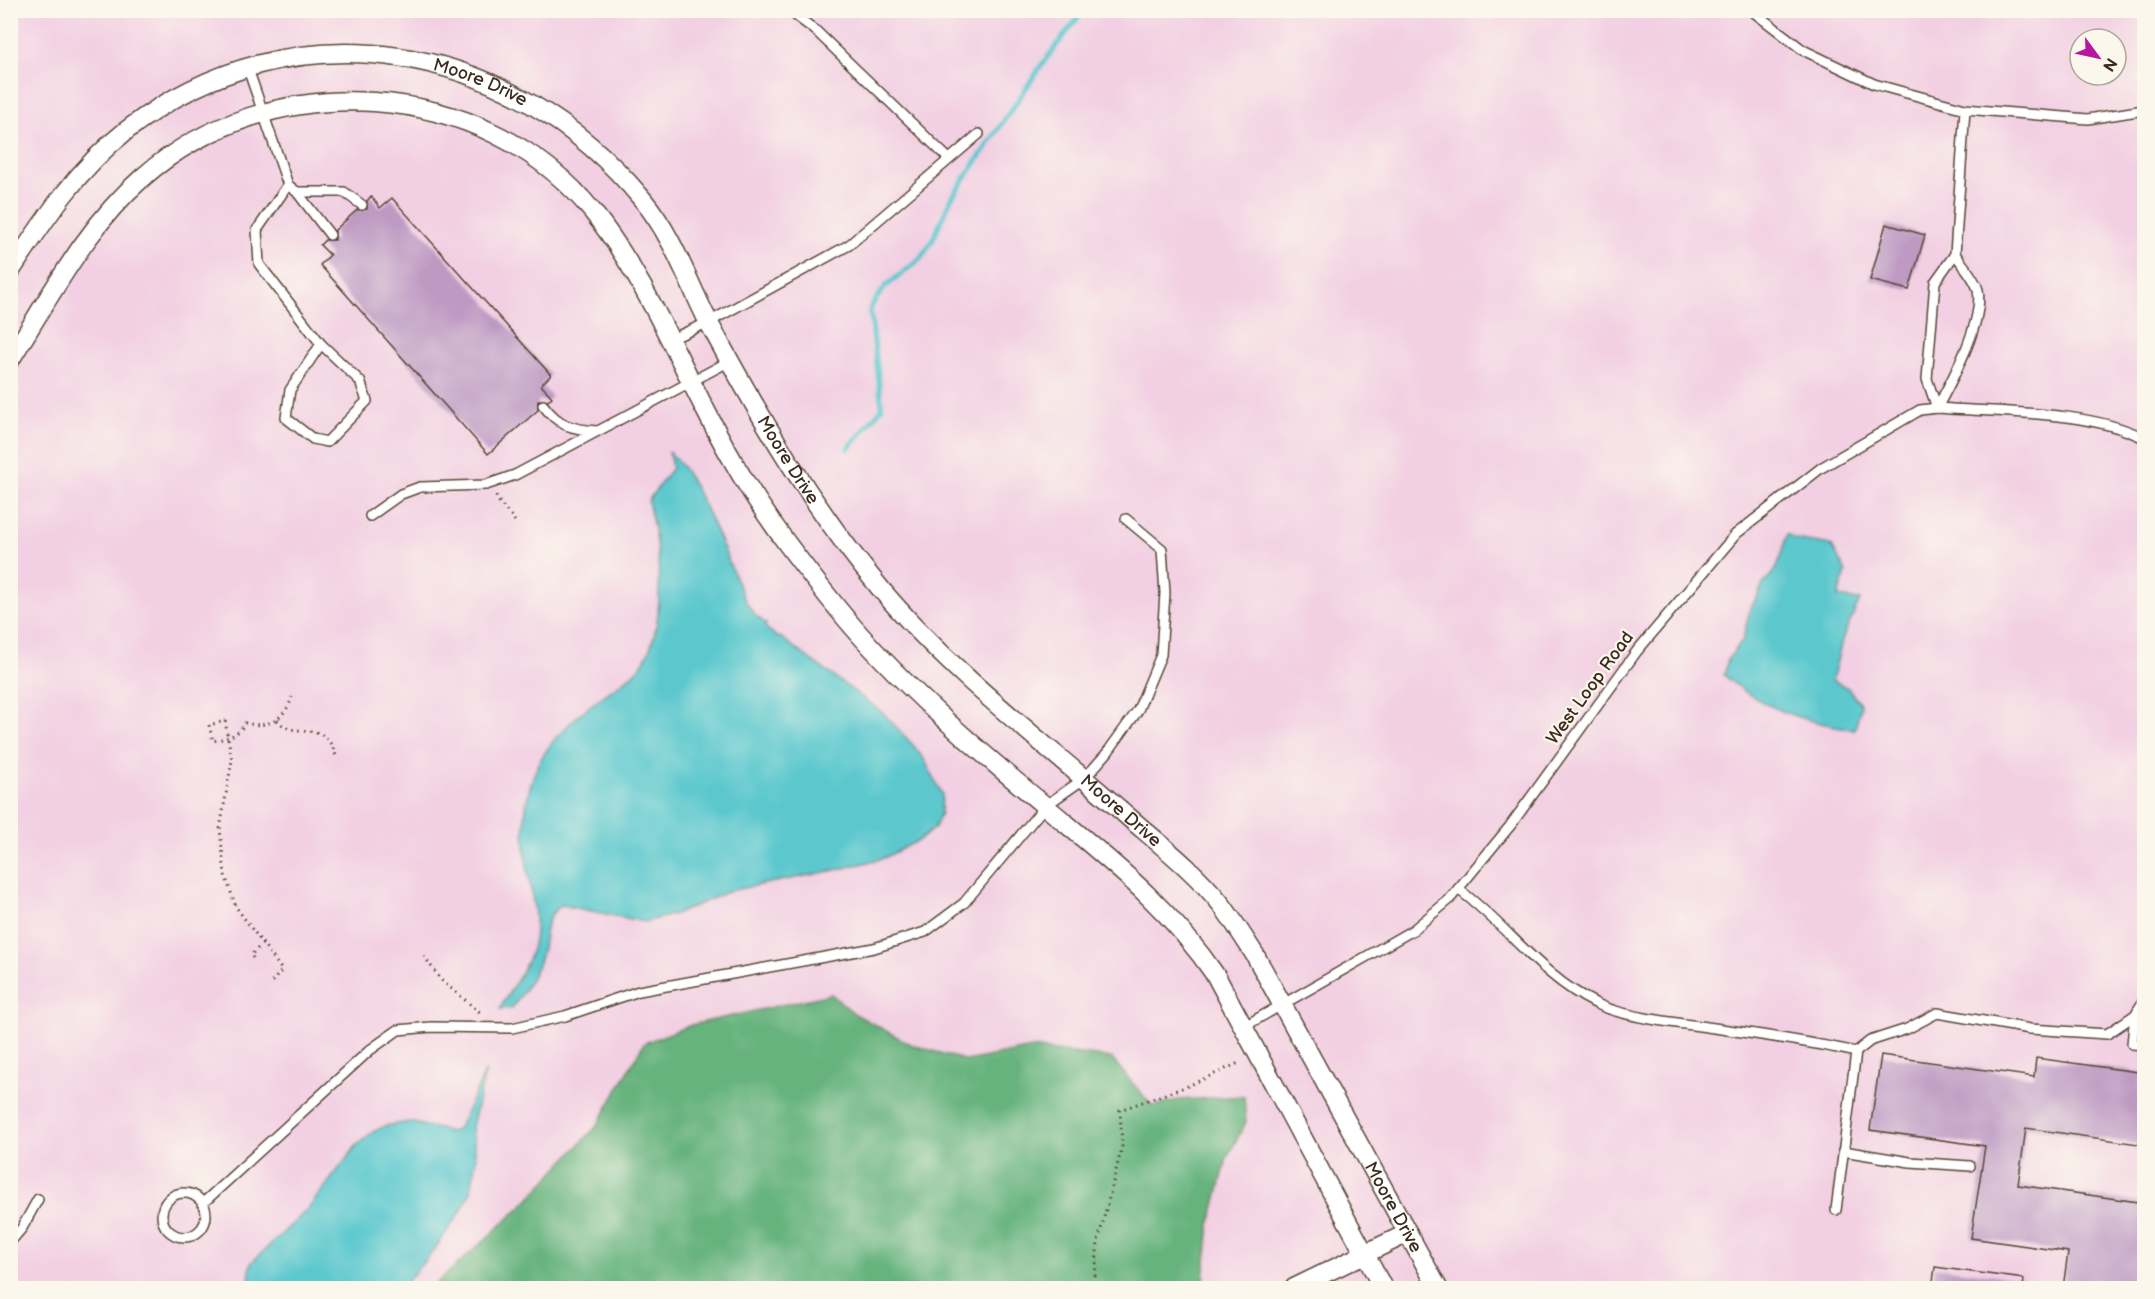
<svg xmlns="http://www.w3.org/2000/svg" width="2155" height="1299" font-family="'Balsamiq Sans',sans-serif">
  <rect width="100%" height="100%" fill="#fbf7ec"/>
  <filter id="ink" filterUnits="userSpaceOnUse"><feTurbulence type="fractalNoise" baseFrequency=".0167" numOctaves="2"/><feDisplacementMap in="SourceGraphic" scale="12" xChannelSelector="R" yChannelSelector="G"/><feConvolveMatrix kernelMatrix="1 2 1 2 8 2 1 2 1" color-interpolation-filters="sRGB"/></filter>
  <filter id="wash" filterUnits="userSpaceOnUse"><feTurbulence type="fractalNoise" baseFrequency=".008" numOctaves="4" result="noise"/><feDisplacementMap in="SourceGraphic" scale="24" xChannelSelector="R" yChannelSelector="G"/><feGaussianBlur stdDeviation="1.35" result="paint"/><feColorMatrix in="noise" values="0 0 0 0 0 0 0 0 0 0 0 0 0 0 0 0 0 1.4 0 .05"/><feComposite in="paint" operator="in"/></filter>
  <g filter="url(#wash)">
    <rect width="100%" height="100%" fill="#f1ddbc"/>
    <!-- built -->
    <path fill="#f2cfe2" fill-rule="evenodd" d="M11 11H2144V1288H11ZM2080 39H2116V75H2080Z"/>
    <!-- forest -->
    <path fill="#66b37e" stroke="#506e4e" stroke-width="1.5" d="M831 994 855 1014 910 1044 967 1061 1032 1048 1111 1058 1152 1106 1178 1100 1244 1096 1246 1122 1227 1158 1210 1225 1203 1288H431L521 1207 597 1126 644 1043 691 1025Z"/>
    <!-- water -->
    <g fill="#5bc8ce" stroke="#4b7976" stroke-width="1.5">
      <path d="M669 452C696 473 729 563 744 599L755 615 766 624 765 627 778 638 780 637 883 713 912 744 924 759 942 794 941 812 935 827 921 839 884 858 841 869 729 891 679 913 645 922 562 905C542 915 547 940 540 959 534 977 523 993 512 1008L500 1009C511 987 527 969 533 945 540 916 529 888 526 859 523 837 524 809 530 787 539 750 566 724 595 702 609 691 626 682 638 669 670 632 659 544 648 501L672 468Z"/>
      <path d="M1787 534 1794 539 1831 545 1846 572 1838 597 1860 600 1843 637 1832 680 1848 688 1861 705 1855 729C1808 723 1760 709 1724 675L1728 659 1743 640 1749 612 1764 583 1777 568Z"/>
      <path d="M486 1070 472 1126 476 1158 471 1191 461 1211 434 1250 401 1288H248L251 1263 308 1209 357 1145 373 1132 385 1126 409 1122 451 1132 458 1129Z"/>
    </g>
    <g fill="none" stroke-linecap="round" stroke-linejoin="round">
      <!-- stream -->
      <path stroke="#5bc8ce" stroke-width="5" d="M848 449 882 408 870 308 885 287 920 259 932 241 951 199 1043 63 1084 10"/>
    </g>
    <g id="blocks">
      <!-- building -->
      <g fill="#be9ac3">
        <path d="M371 196 380 208 392 198 551 375 541 385 552 397 548 401 538 400V410L488 454 320 265 330 255 320 245 325 240H335V230L357 210 367 209V201Z"/>
        <path d="M1886 224 1925 235 1909 290 1870 280Z"/>
        <path d="M1881 1055 2034 1077 2036 1058 2145 1073V1145L2026 1128 2018 1185 2145 1203V1288H2063L2068 1252 1971 1238 1985 1146 1870 1130Z"/>
        <path d="M1935 1267 2024 1279 2023 1288H1932Z"/>
      </g>
    </g>
  </g>
  <g filter="url(#ink)">
    <use href="#blocks" fill-opacity="0" stroke="#564536" stroke-width="1.5"/>
    <g fill="none" stroke-linecap="round" stroke-linejoin="round">
      <defs>
        <g id="lane">
          <path d="M788 10 815 30 949 159"/>
          <path d="M1751 10 1803 50 1874 84 1965 109 2088 119 2144 110"/>
          <path d="M248 69 288 185 297 192 330 235"/>
          <path d="M288 185 257 230 259 264 321 344 290 390 286 418 313 439 327 442 367 401 360 381 321 344"/>
          <path d="M297 192H344L362 205"/>
          <path d="M669 340 709 322 849 245 979 134"/>
          <path d="M543 405C559 426 571 429 597 431"/>
          <path d="M1937 408 1927 379 1935 282 1955 254 1965 109"/>
          <path d="M1937 408C1952 380 1984 322 1978 290 1975 278 1962 264 1955 254"/>
          <path d="M370 516 401 494 420 487 486 485 515 475 730 361"/>
          <path d="M1458 889C1506 924 1541 977 1595 1003 1622 1017 1676 1023 1707 1027 1757 1034 1807 1041 1856 1052"/>
          <path d="M2144 1000 2135 1015 2132 1044 2144 1045"/>
          <path d="M1243 1027 1413 930 1449 900 1510 826 1637 651 1736 534 1821 468 1920 410 1937 408C2000 413 2088 410 2144 438"/>
          <path d="M1843 1151 1910 1162 1970 1166"/>
          <circle cx="184" cy="1215" r="22"/>
          <path d="M203 1203 370 1050 398 1030 431 1027 512 1028 565 1016 639 991 874 948 925 932 964 903 1045 806 1085 778 1107 753 1138 710 1161 655 1165 593 1162 549 1126 519"/>
          <path d="M1836 1210 1856 1052 1870 1041 1907 1029 1937 1013 2030 1029 2107 1034 2135 1015"/>
          <path d="M10 1242 22 1228 38 1199"/>
        </g>
        <g id="street">
          <path id="s1" d="M10 272C44 220 77 169 127 130 293 1 513 41 643 200 673 236 688 282 709 323 759 416 812 507 880 588 951 673 1042 741 1125 814 1157 842 1194 870 1221 904 1233 920 1244 938 1255 955L1438 1288"/>
          <path d="M10 360C50 297 86 227 142 178 269 65 485 77 593 212 652 286 685 379 733 461 762 513 800 562 838 609 897 682 979 751 1051 811 1114 864 1169 907 1216 976L1383 1288"/>
          <path d="M1294 1288 1408 1233"/>
        </g>
      </defs>
      <!-- lane casing -->
      <use href="#lane" stroke="#564536" stroke-width="12"/>
      <!-- street casing -->
      <use href="#street" stroke="#564536" stroke-width="21"/>
      <!-- path -->
      <g stroke="#564536" stroke-width="3" stroke-dasharray="1.5 4.5" stroke-linecap="butt">
        <path d="M496 496C501 508 511 513 517 525"/>
        <path d="M277 720C296 742 323 715 336 756"/>
        <path d="M424 956 441 980 482 1014"/>
        <path d="M253 958 251 955 263 943"/>
        <path d="M272 982 282 970 236 907 225 875 220 829 232 760 225 721 209 725 213 741C227 738 238 736 245 723 268 729 285 719 292 697"/>
        <path d="M1094 1288 1098 1241 1122 1147 1120 1110 1188 1086 1241 1062"/>
      </g>
      <!-- lane -->
      <use href="#lane" stroke="#fff" stroke-width="9"/>
      <!-- street -->
      <use href="#street" stroke="#fff" stroke-width="18"/>
    </g>
  </g>
  <g text-anchor="middle" dominant-baseline="central" stroke-width="4.5" stroke-linejoin="round" paint-order="stroke">
    <!-- street labels -->
    <g font-size="18" fill="#3b2a1e" stroke="#fbf7ec">
      <text stroke="none"><textPath href="#s1" startOffset="560">Moore Drive</textPath></text>
      <text stroke="none"><textPath href="#s1" startOffset="1062">Moore Drive</textPath></text>
      <text transform="translate(1590 688) rotate(-54)">West Loop Road</text>
      <text stroke="none"><textPath href="#s1" startOffset="1548">Moore Drive</textPath></text>
      <text stroke="none"><textPath href="#s1" startOffset="2034">Moore Drive</textPath></text>
    </g>
  </g>
  <!-- margin -->
  <rect width="2155" height="1299" fill="none" stroke="#fbf7ec" stroke-width="36"/>
  <!-- north arrow -->
  <g transform="translate(2098 57) rotate(123)"><circle r="28" fill="#fbf7ec" stroke="#aea59a" stroke-width="1.5"/>
  <path d="M0-4.5L10 22L0 15L-10 22Z" fill="#b5179e"/>
  <text y="-9" font-size="16" font-weight="bold" text-anchor="middle" fill="#3b2a1e">N</text>
  </g>
</svg>
